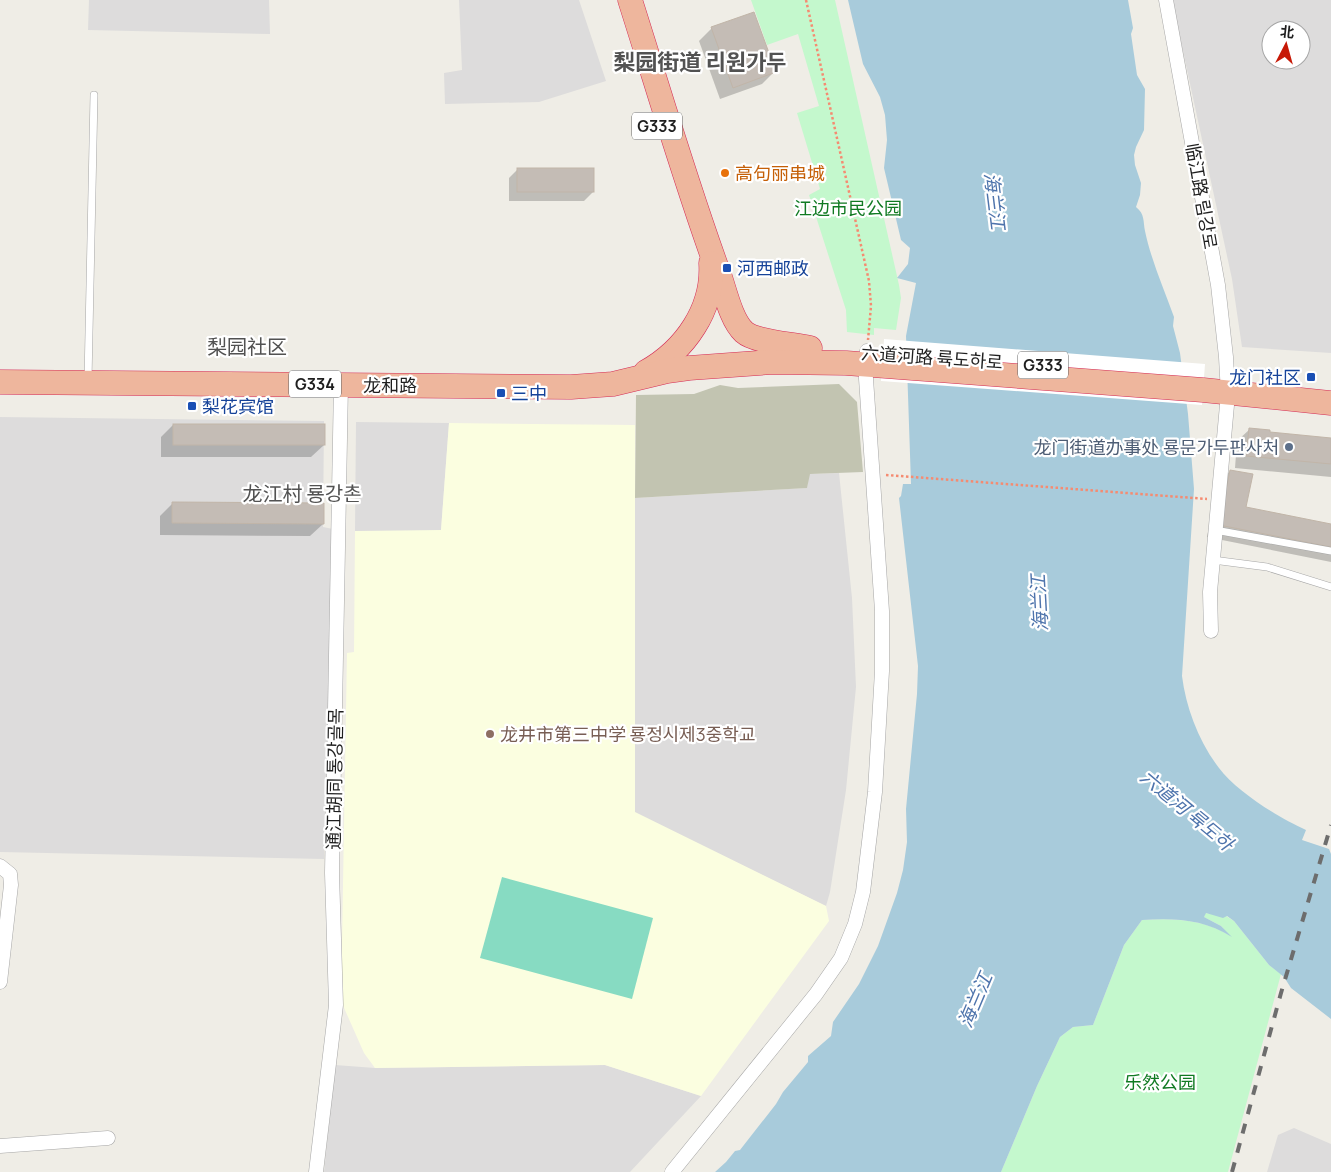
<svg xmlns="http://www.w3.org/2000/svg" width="1331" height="1172" font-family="Manrope,'Noto Sans SC','Noto Sans KR',sans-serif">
  <rect width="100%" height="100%" fill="#efede6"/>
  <!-- residential -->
  <g fill="#dddcdc" fill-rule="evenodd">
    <path d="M89 0H269L270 34 88 30Z"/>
    <path d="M459 0H579L606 81 539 102 445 104 444 73 462 70Z"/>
    <path d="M1172 0H1331V353L1242 347 1232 279ZM1271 30H1301V60H1271Z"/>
    <path d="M0 417 324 421 323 527 333 529 324 859 0 852Z"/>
    <path d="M356 422 449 423 441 531H355Z"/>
    <path d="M839 473 852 598 856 687 846 790 830 892 826 906 634 813 635 498 807 488 809 474Z"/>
    <path d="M335 1065 375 1068 605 1065 701 1096 630 1172H324Z"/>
    <path d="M1294 1128 1331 1144V1172H1267L1278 1135Z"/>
  </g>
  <!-- education -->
  <path fill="#fbfee0" d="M449 423 635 425V812L826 906 829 921 701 1096 605 1065 375 1068 364 1053 341 1001 347 653 354 652 355 531 441 530Z"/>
  <!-- construction -->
  <path fill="#c2c4b1" d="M839 384 857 402 863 472 810 474 807 488 635 498 636 395 694 394 720 385 738 388Z"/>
  <!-- park -->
  <g fill="#c4f8cd">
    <path d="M751 0H835L899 285 901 298 896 330 874 328V335L847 332 846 310 809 195 820 189 797 113 819 106 798 34 767 45Z"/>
    <path d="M1205 913 1226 916 1234 921 1269 965 1281 974 1228 1172H1001L1037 1086 1060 1037 1073 1027 1093 1025 1124 945 1142 920C1173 918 1202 919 1229 935L1221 926 1204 917Z"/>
  </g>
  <!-- pitch -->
  <path fill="#87dbc2" d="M502 877 653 918 632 999 480 958Z"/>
  <!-- water -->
  <path fill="#a8cbdb" d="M848 0H1128L1133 28 1131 34 1137 75 1145 89 1144 130 1136 147 1134 155 1135 165 1141 183 1140 195 1136 207C1145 214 1143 221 1145 231 1151 260 1164 289 1174 317L1173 326 1180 353 1188 414 1194 489 1182 676C1186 708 1199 742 1219 768 1237 792 1279 818 1306 830L1302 840 1329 849 1331 854V1019L1291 988 1284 977 1269 965 1234 921 1227 916 1223 918 1206 913 1204 917 1221 926 1232 937C1203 919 1175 918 1142 920L1124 945 1093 1025 1073 1027 1060 1037 1037 1086 1001 1172H715L726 1162 735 1151 740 1150 776 1104 783 1092 808 1062V1056L831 1036 833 1022 859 984 878 946 897 893 903 870 907 842 906 809 917 694 918 666 899 498 901 496 903 484H911L906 336 916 283 897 278 908 264 910 248 901 240 884 168 887 140 885 115 880 97 863 64Z"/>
  <!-- pier -->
  <path fill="#fff" d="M884 339 1205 364 1202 405 881 381Z"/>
  <!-- shadow -->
  <g fill="#0003">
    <path d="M712 28 774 72 762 84 720 99 699 41Z"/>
    <path d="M518 169 593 192 584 201H509V178Z"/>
    <path d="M173 425 324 445 311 457H161V437Z"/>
    <path d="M1250 429 1269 434 1331 440V477L1235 468 1237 441Z"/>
    <path d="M1230 471 1245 508 1331 525V562L1207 537 1218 484Z"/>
    <path d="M172 504 323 524 310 536 160 535V516Z"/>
  </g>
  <!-- building -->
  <g fill="#c4bcb5" stroke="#c1b5a8">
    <path d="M754 12 776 72 733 88 711 27Z"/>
    <rect x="517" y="168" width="77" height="24"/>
    <rect x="173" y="424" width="152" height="21"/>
    <path d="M1249 428 1270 430V432L1331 438V464L1246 456Z"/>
    <path d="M1230 470 1253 474 1246 507 1331 524V547L1219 525Z"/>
    <path d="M172 502 324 503V524L172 523Z"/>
  </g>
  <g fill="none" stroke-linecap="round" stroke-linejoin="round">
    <defs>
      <g id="service">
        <path d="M88 380 94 95"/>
        <path d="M1215 530 1331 551"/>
        <path d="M1213 560 1267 567 1331 587"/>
      </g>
      <g id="minor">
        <path d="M1166 0 1218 285 1226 357 1228 394 1210 592 1211 631"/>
        <path d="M0 866 10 874 11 885 0 982"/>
        <path d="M0 1146 108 1138"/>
        <path d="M316 1172 336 1005 332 873 341 384"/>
        <path d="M672 1172 816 994 841 958 855 924 863 892 875 792 882 671V611L865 364 867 351"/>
      </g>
      <g id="trunk">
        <path d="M630 0C659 91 686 184 719 274 725 291 731 320 744 332 755 342 793 344 810 348"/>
        <path d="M646 372C685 350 714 309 711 263"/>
        <path d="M0 382 571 387 613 384 667 371 689 368 773 362 846 363 1203 390 1331 403"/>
      </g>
    </defs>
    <!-- service casing -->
    <use href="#service" stroke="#a6a6a6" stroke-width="8"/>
    <!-- minor casing -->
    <use href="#minor" stroke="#a6a6a6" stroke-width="15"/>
    <!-- trunk casing -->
    <use href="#trunk" stroke="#d52b56" stroke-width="25"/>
    <!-- path -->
    <g stroke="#f58b71" stroke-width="2.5" stroke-dasharray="2.5 2.5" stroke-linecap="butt">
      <path d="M806 0 869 281 871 306 868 340"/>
      <path d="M886 475 1207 499"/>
    </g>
    <!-- service -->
    <use href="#service" stroke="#fff" stroke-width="7"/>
    <!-- minor -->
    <use href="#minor" stroke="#fff" stroke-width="14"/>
    <!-- trunk -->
    <use href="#trunk" stroke="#eeb69d" stroke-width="24"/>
    <!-- rail -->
    <path stroke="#6d6d6d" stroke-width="4" stroke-dasharray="10 10" stroke-linecap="butt" d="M1232 1172 1281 993 1331 825"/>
  </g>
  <!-- markers -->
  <circle fill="#e8710a" stroke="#fff" stroke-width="2" cx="725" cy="173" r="5"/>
  <g fill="#1a4fb4" stroke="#fff" stroke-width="2">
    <rect x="722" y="263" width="10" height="10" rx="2.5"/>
    <rect x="1306" y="372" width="10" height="10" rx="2.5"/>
    <rect x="496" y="388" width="10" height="10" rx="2.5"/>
    <rect x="187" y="401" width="10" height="10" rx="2.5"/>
  </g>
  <circle fill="#5c6f8a" stroke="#fff" stroke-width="2" cx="1289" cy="447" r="5"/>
  <circle fill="#8d6e63" stroke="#fff" stroke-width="2" cx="490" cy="734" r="5"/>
  <g text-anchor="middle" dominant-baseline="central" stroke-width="4.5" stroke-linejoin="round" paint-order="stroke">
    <!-- shield labels -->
    <g fill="#fff" stroke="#626262" stroke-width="1">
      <rect x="632" y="112.5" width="50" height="27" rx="4"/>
      <rect x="1018" y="351.5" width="50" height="27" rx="4"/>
      <rect x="289" y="370.5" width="52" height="27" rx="4"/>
    </g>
    <g font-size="16" font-weight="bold" fill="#1f1f1f">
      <text x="657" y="126">G333</text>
      <text x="1043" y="365">G333</text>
      <text x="315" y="384">G334</text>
    </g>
    <!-- food labels -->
    <g font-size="18" fill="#c56008" stroke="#fff" text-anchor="start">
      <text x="735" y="173">高句丽串城</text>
    </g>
    <!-- street labels -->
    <g font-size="18" fill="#1f1f1f" stroke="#fff">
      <text transform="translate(1202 196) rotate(80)">临江路 림강로</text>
      <text transform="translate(932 357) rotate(4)">六道河路 륙도하로</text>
      <text x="390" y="385">龙和路</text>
      <text transform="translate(334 779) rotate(-89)">通江胡同 통강골목</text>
    </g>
    <!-- park labels -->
    <g font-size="18" fill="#107a22" stroke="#fff">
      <text x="848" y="208">江边市民公园</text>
      <text x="1160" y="1082">乐然公园</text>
    </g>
    <!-- transit labels -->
    <g font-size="18" fill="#164399" stroke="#fff" text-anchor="start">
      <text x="737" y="268">河西邮政</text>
      <text x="1301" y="377" text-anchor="end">龙门社区</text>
      <text x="511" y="393">三中</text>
      <text x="202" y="406">梨花宾馆</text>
    </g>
    <!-- service labels -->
    <g font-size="18" fill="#4e5e75" stroke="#fff" text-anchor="end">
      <text x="1279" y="447">龙门街道办事处 룡문가두판사처</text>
    </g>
    <!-- education labels -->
    <g font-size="18" fill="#785e54" stroke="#fff" text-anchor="start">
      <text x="500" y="734">龙井市第三中学 룡정시제3중학교</text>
    </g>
    <!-- water labels -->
    <g font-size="19" font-style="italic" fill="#4e74ac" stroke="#fff">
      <text transform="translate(995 201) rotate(83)">海兰江</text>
      <text transform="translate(1039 603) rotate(-93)">海兰江</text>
      <text transform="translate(1187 810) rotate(40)">六道河 륙도하</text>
      <text transform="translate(975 1000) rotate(-67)">海兰江</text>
    </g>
    <!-- quarter labels -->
    <g font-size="20" fill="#525252" stroke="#fff">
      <text x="247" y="346">梨园社区</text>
      <text x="302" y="493">龙江村 룡강촌</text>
    </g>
    <!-- district labels -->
    <g font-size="22" font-weight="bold" fill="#525252" stroke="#fff">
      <text x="700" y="62">梨园街道 리원가두</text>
    </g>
  </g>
  <!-- north arrow -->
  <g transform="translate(1286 45) rotate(6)"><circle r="24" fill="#ffffff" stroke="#a5a5a5"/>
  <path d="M0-4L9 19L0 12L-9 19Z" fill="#c71907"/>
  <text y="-8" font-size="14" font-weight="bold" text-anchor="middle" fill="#1f1f1f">北</text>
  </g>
</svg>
